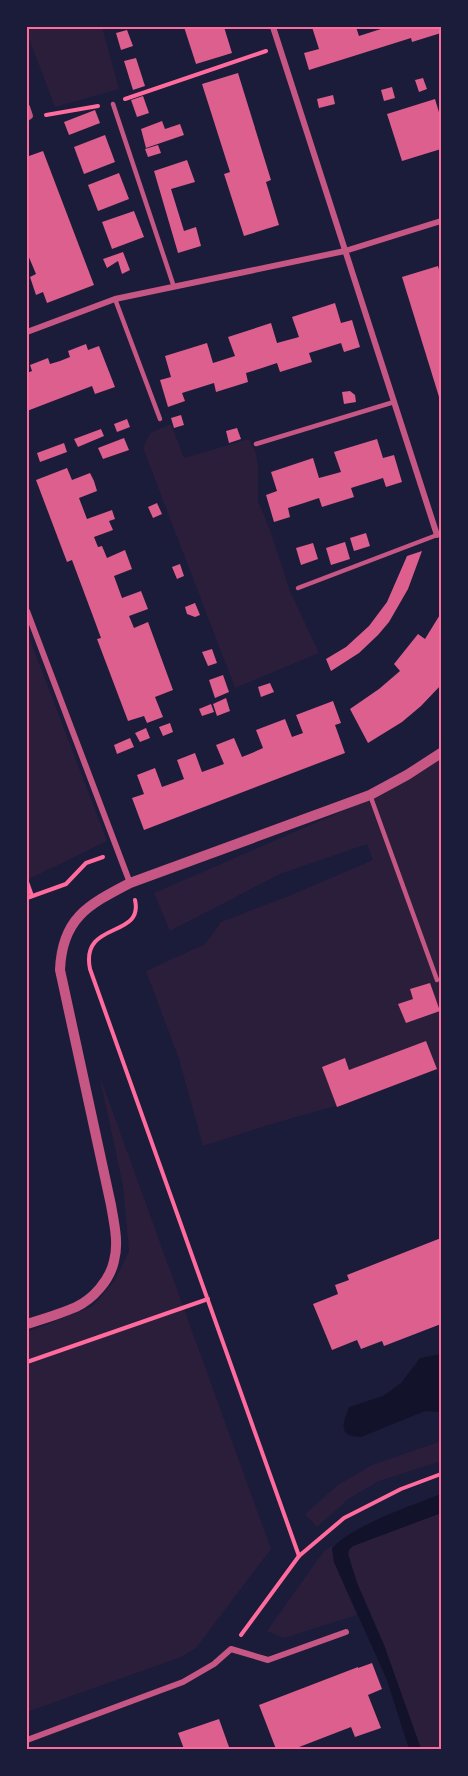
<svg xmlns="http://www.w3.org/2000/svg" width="468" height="1776" font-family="Jost,sans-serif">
  <rect width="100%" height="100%" fill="#1b1b3a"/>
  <!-- green -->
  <g fill="#2a1e3b">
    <path d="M27 27H102L119 89 55 107 27 33Z"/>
    <path d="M171 424 184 458 249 439 256 453 258 467V501L270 530 290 591 319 653 235 688 143 448 150 433Z"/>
    <path d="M27 632 107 841 27 880Z"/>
    <path d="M441 753V1075L439 1076 436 1069 337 1107 335 1106 268 1125 203 1146 179 1059 146 971 205 944 221 922 291 895 373 860 367 844 280 874 170 931 154 893 368 800Z"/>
    <path d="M99 1074 271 1549 196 1648 181 1657 27 1712V1332L93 1306 115 1280 129 1251 123 1186Z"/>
    <path d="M441 1441V1461L379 1481 348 1499 317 1527 305 1514 338 1485 372 1465Z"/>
    <path d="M441 1513V1749H421L384 1645 357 1583 348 1554 349 1550 353 1546Z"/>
    <path d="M337 1543 332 1549 334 1562 357 1615 284 1638 267 1631 324 1551Z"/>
  </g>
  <!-- water -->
  <g fill="#12122b">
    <path d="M441 1354V1412L425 1411 361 1437C337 1437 343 1423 349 1407L383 1396 401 1383 420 1358Z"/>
    <path d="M441 1494V1513L353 1546 349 1550 348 1554 357 1583 384 1645 421 1749H409L387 1680 334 1562 332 1548C354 1525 410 1506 441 1494Z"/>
  </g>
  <!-- building -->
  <g fill="#dd5f8e">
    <path d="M184 27H224L232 53 196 64Z"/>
    <path d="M312 27H356L359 36 387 27H441V33L412 42 411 38 309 70 304 53 319 49Z"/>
    <path d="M127 30 133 46 121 50 116 33Z"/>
    <path d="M136 58 145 86 133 90 124 61Z"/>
    <path d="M238 73 271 180 266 182 279 225 244 236 224 174 230 172 202 84Z"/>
    <path d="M423 78 427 89 419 92 415 80Z"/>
    <path d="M392 87 395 98 384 101 381 90Z"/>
    <path d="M333 95 335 104 319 108 317 99Z"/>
    <path d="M143 96 149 113 137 117 131 100Z"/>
    <path d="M435 99 441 119V149L402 161 387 114Z"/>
    <path d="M95 110 100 123 69 135 64 122Z"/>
    <path d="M162 121 165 129 180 124 184 135 146 148 141 129Z"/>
    <path d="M105 135 115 162 84 174 74 147Z"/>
    <path d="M158 145 161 153 148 157 145 149Z"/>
    <path d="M27 150 29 156 43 151 94 285 47 303 43 292 36 295 30 277 36 274 28 255H27Z"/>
    <path d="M187 160 195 182 171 189 184 231 196 227 201 246 178 253 154 171Z"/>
    <path d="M119 173 129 199 98 211 88 185Z"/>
    <path d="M134 211 144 237 112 249 102 222Z"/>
    <path d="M123 252 130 270 122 274 118 261 107 268 103 259Z"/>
    <path d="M438 266 441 277 440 400 402 277Z"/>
    <path d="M335 303 341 323 352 320 360 347 344 352 341 343 309 353 312 362 280 372 277 363 262 368 246 373 248 382 216 392 214 383 182 393 185 401 168 407 160 380 171 377 165 356 207 343 213 363 235 356 228 337 271 323 277 343 299 337 292 317Z"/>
    <path d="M86 344 88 350 99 346 115 387 95 394 92 386 27 411V373L32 371 30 365 48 358 50 364 60 361 70 357 68 351Z"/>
    <path d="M350 391 355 395 356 402 344 404 342 392Z"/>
    <path d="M181 415 184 425 174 428 171 418Z"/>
    <path d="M127 419 130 427 117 432 114 424Z"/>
    <path d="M237 428 241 439 229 443 226 431Z"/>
    <path d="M101 429 104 436 78 447 74 439Z"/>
    <path d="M124 438 129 450 103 459 98 448Z"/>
    <path d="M377 439 383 458 394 455 402 482 386 487 383 478 351 488 354 497 322 507 319 498 304 503 288 508 290 517 274 522 266 495 277 491 271 472 313 458 319 478 341 472 334 452Z"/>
    <path d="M64 443 67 452 40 462 37 453Z"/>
    <path d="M67 468 72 480 90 473 94 481 97 491 79 498 87 519 112 510 115 519 109 521 113 530 94 537 98 547 102 546 107 558 125 550 132 569 114 576 122 598 141 591 148 609 129 616 134 628 148 622 173 690 155 697 163 717 147 723 144 716 128 721 97 639 101 638 94 619 72 560 67 562 36 480Z"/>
    <path d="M157 503 162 514 153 518 148 507Z"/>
    <path d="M366 533 370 546 354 551 350 538Z"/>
    <path d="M345 542 350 559 331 565 326 548Z"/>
    <path d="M313 543 318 559 301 565 296 548Z"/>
    <path d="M422 551 408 589 389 622 378 635 359 653 331 671 326 659 346 647 369 626 387 602 407 556Z"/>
    <path d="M180 564 184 576 177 579 172 567Z"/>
    <path d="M195 603 200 615 195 617 187 614 185 607Z"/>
    <path d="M441 613V685L421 706 402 722 368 743 350 709 379 689 400 671 394 664 418 634 425 639Z"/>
    <path d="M212 649 217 663 208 666 202 652Z"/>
    <path d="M223 675 229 692 215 698 209 680Z"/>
    <path d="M270 683 274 692 261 697 258 687Z"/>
    <path d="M226 698 230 711 217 716 213 704Z"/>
    <path d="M333 701 341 723 335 725 345 753 144 830 132 798 144 794 137 775 155 768 162 787 184 779 177 760 195 753 202 772 224 764 216 745 234 738 242 757 252 753 263 748 256 730 285 719 292 737 303 733 296 715Z"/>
    <path d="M211 704 214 712 202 716 199 709Z"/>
    <path d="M170 723 173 732 163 736 159 727Z"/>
    <path d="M146 728 150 738 140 742 135 733Z"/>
    <path d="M130 738 134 747 117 754 114 745Z"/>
    <path d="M430 983 440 1011 406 1023 398 1004 413 999 410 989Z"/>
    <path d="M426 1041 437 1069 337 1107 322 1067 345 1058 349 1070Z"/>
    <path d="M441 1238V1324L384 1346 382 1341 361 1349 357 1340 332 1350 313 1304 338 1294 335 1285 349 1280 347 1275Z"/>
    <path d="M372 1663 382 1689 368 1695 381 1728 355 1737 351 1727 294 1749H276L259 1705 358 1667V1668Z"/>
    <path d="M219 1719 229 1747 225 1749H184L178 1733Z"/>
  </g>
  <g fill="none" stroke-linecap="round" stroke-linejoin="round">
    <!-- path -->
    <g stroke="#ff6b9d" stroke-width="4">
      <path d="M125 99 266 51"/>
      <path d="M46 115 98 106"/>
      <path d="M27 882 32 896"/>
      <path d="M27 898 66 884 86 863 103 857"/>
      <path d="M135 900C144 939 80 920 90 969L299 1556"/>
      <path d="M27 1362 208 1299"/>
      <path d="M241 1635 299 1556 344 1518 401 1489 441 1474"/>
    </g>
    <!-- service -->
    <g stroke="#c65784" stroke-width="4.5">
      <path d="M113 104 174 287"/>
      <path d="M115 299 160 419"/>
      <path d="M256 444 394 402"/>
      <path d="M298 588 437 535"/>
      <path d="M370 795 437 980"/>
    </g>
    <!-- minor -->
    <g stroke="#c65784" stroke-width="6">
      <path d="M273 27 437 535"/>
      <path d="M27 107 30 116 27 118"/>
      <path d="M27 332 115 299 345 251 441 221"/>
      <path d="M27 611 130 883"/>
      <path d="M27 1740 183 1682 214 1664 231 1649 268 1660 346 1632"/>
    </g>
    <!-- tertiary -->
    <path stroke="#c65784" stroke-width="10" d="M27 1324C43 1319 60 1314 76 1307 93 1299 110 1280 114 1261 119 1243 114 1223 111 1205L60 970C62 918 88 905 130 883L370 795 407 775 441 753"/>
  </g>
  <!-- border -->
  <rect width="468" height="1776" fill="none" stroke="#1b1b3a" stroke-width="57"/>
  <rect x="28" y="28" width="412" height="1720" fill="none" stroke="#ff6b9d" stroke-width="2"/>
</svg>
